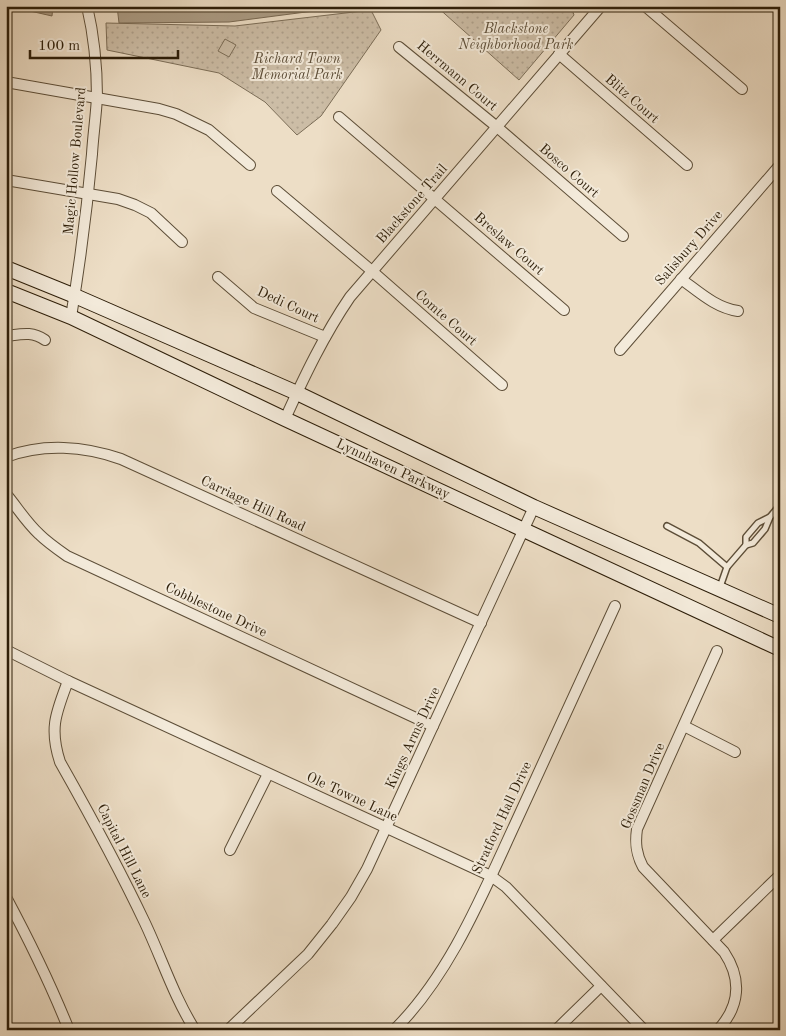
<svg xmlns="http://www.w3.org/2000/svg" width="786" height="1036" font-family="'Old Standard TT',serif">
  <defs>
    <pattern id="grass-dots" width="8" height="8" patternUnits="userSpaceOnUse" patternTransform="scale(1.25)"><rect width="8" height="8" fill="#ccbda6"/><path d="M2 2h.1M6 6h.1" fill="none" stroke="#b0a28e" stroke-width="1.8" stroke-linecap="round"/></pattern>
  </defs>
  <rect width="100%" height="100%" fill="#eddec6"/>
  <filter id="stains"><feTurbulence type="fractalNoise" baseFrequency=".004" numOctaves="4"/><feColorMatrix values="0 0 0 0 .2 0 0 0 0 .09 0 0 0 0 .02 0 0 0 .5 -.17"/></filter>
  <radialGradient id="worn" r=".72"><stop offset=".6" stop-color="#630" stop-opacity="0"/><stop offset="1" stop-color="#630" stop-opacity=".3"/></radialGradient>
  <!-- grass -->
  <g fill="url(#grass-dots)" stroke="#7c6e58">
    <path d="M436 6H571L574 15 519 80Z"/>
    <path d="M371 10 381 30 321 116 297 135 265 102 219 73 107 50 106 23 235 26Z"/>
  </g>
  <!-- garden -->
  <path fill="#ccbda6" stroke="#7c6e58" d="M225 39 236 45 229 57 218 51Z"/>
  <!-- water -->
  <g fill="#ac9d86" stroke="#796a54">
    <path d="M8 6H53L52 16Z"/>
    <path d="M117 6H352L229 22 119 23Z"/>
  </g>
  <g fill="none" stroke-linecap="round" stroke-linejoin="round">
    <defs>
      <g id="service">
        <path d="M667 526 699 543 727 567"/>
        <path d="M746 545 753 543 765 529 770 517 780 505"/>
        <path d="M720 587 727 567 746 545V537L758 523 770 517"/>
      </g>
      <g id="minor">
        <path d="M645 6 742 89"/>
        <path d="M399 47 497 127 623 236"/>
        <path d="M559 54 687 165"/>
        <path d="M6 82 159 109 176 114 209 130 250 165"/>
        <path d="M339 117 564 310"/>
        <path d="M6 180 118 199 135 205 151 213 182 242"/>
        <path d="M277 191 372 271 502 385"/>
        <path d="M218 277 254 308 325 337"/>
        <path d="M681 279C699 292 716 308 738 311"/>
        <path d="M71 317C80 263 87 209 92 154 93 136 96 116 97 97 97 67 94 36 87 6"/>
        <path d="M6 336C22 334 32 331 45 340"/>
        <path d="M620 350 780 165"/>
        <path d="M285 419C304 377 324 335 350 297L601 6"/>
        <path d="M6 457C43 443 84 446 121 459L481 623"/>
        <path d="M6 494C17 507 26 522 39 534 47 542 57 549 67 556L433 726"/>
        <path d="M6 650 68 681 491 876 506 887 644 1030"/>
        <path d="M717 651 637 829C635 843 636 854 643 867L724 952C742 979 740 1006 718 1030"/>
        <path d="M68 681C56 713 49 728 60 762 90 815 119 868 145 923 162 959 174 997 195 1030"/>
        <path d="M684 726 735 752"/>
        <path d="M230 850 268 774"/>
        <path d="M6 897C29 940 51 985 69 1030"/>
        <path d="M713 940 780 875"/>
        <path d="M228 1030 308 954 332 924 351 897 367 869 534 507"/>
        <path d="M394 1030C450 975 483 893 516 822 549 750 582 678 615 606"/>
        <path d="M556 1030 601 986"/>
      </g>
      <g id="secondary">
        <path d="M6 268 75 296 297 393 534 507 780 616"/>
        <path d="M6 291 71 317 285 419 780 649"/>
      </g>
    </defs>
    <!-- service casing -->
    <use href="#service" stroke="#5d4e38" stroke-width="8"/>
    <!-- minor casing -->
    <use href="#minor" stroke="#5d4e38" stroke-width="12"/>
    <!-- secondary casing -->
    <use href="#secondary" stroke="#2d1e09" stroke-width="16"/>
    <!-- service -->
    <use href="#service" stroke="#f3eada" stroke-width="5"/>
    <!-- minor -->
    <use href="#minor" stroke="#f3eada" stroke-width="10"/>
    <!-- secondary -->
    <use href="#secondary" stroke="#f3eada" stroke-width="14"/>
  </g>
  <g text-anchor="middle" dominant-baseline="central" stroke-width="4" stroke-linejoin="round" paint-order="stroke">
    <!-- park labels -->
    <g font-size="14" font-style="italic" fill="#5d4e38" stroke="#f3eada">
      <text x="516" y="29">Blackstone<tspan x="516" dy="16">Neighborhood Park</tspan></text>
      <text x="297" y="59">Richard Town<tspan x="297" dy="16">Memorial Park</tspan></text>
    </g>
    <!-- street labels -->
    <g font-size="14" fill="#2d1e09" stroke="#f3eada">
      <text transform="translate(457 76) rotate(40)">Herrmann Court</text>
      <text transform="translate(632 99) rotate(41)">Blitz Court</text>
      <text transform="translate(75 161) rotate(-85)">Magic Hollow Boulevard</text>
      <text transform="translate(569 171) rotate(41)">Bosco Court</text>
      <text transform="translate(412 204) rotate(-49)">Blackstone Trail</text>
      <text transform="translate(509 244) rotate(41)">Breslaw Court</text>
      <text transform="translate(689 248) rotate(-49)">Salisbury Drive</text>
      <text transform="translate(288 305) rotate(25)">Dedi Court</text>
      <text transform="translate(446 318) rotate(41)">Comte Court</text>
      <text transform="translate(393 469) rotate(25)">Lynnhaven Parkway</text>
      <text transform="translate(253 504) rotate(25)">Carriage Hill Road</text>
      <text transform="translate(216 610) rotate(25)">Cobblestone Drive</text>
      <text transform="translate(413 738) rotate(-65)">Kings Arms Drive</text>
      <text transform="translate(643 786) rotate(-67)">Gossman Drive</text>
      <text transform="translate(352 797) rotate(25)">Ole Towne Lane</text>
      <text transform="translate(502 818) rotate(-65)">Stratford Hall Drive</text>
      <text transform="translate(124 851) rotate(63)">Capital Hill Lane</text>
    </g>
  </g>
  <!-- margin -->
  <rect width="786" height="1036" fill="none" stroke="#eddec6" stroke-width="25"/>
  <rect x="8" y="8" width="771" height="1021" fill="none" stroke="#2d1e09" stroke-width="2.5"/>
  <rect x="12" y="12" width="761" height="1011" fill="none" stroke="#2d1e09"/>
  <!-- scale -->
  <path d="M30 50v8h148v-8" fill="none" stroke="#2d1e09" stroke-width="2.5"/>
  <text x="38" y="50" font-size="15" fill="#2d1e09" stroke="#f3eada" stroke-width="4" paint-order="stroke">100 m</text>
  <rect width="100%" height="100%" filter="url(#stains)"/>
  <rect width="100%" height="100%" fill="url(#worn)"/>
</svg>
